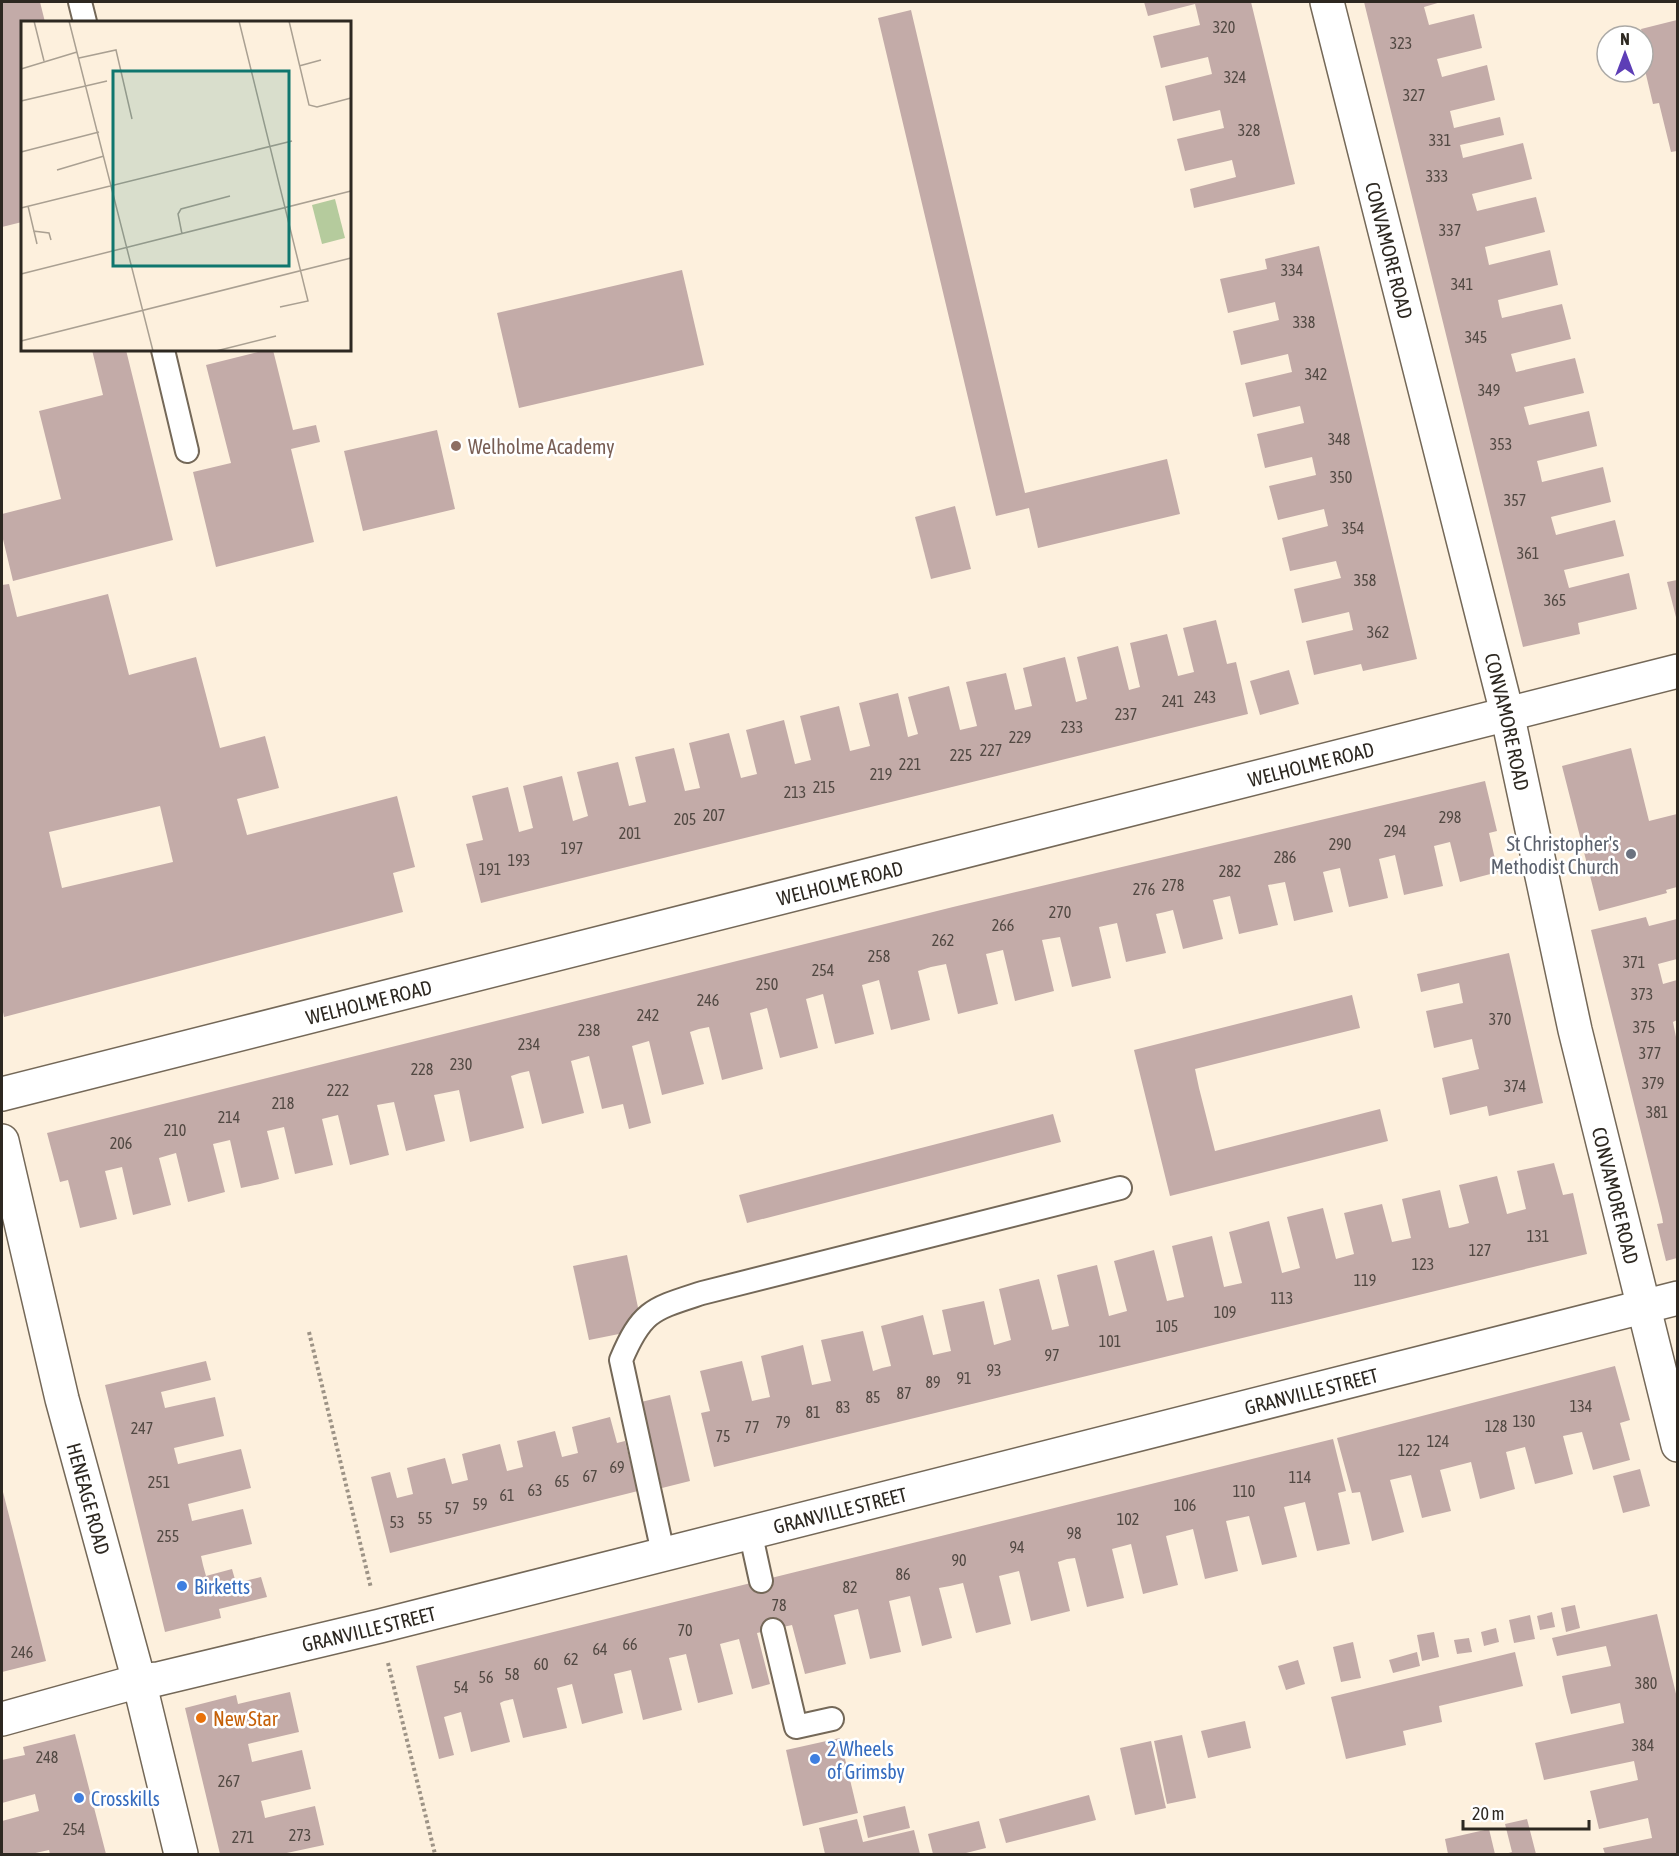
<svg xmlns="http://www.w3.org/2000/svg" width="1679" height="1856" font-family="'Asap Condensed',sans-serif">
  <rect width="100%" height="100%" fill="#fdf0dd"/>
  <!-- building -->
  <g fill="#c3aba8" fill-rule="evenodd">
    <path d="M2 2H40L45 22H22V222L2 227Z"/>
    <path d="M1144 2H1251L1295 184 1194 208 1190 189 1236 177 1232 160 1185 171 1177 139 1224 128 1220 110 1173 121 1165 86 1212 74 1208 57 1161 68 1153 36 1200 25 1197 12 1195 4 1148 16Z"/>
    <path d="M1364 2H1441L1424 7 1429 25 1474 14 1482 48 1437 59 1442 77 1487 65 1495 100 1450 111 1454 128 1500 117 1504 135 1460 145 1463 158 1523 143 1532 179 1472 194 1477 211 1536 197 1545 232 1485 247 1489 265 1550 250 1558 285 1498 300 1500 310 1502 318 1562 304 1571 339 1511 354 1516 372 1575 358 1584 393 1524 407 1529 425 1589 411 1597 446 1537 461 1540 473 1542 482 1603 467 1611 502 1551 517 1556 535 1615 520 1624 556 1564 570 1569 588 1629 573 1637 609 1578 623 1580 634 1523 647Z"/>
    <path d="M911 10 1025 493 1167 459 1180 514 1038 548 1029 508 996 516 878 18Z"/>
    <path d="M1677 20V151L1671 152 1659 103 1653 104 1643 62V54L1647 53 1641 29Z"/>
    <path d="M1319 246 1417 659 1363 671 1361 664 1314 675 1306 641 1353 630 1349 612 1302 623 1294 589 1341 578 1338 568 1336 561 1290 571 1282 538 1328 526 1324 509 1278 520 1269 486 1316 475 1312 457 1265 468 1257 434 1304 423 1302 414 1300 406 1253 417 1245 383 1292 372 1288 354 1241 365 1233 331 1279 320 1275 302 1228 313 1220 279 1267 269 1265 259Z"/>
    <path d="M682 270 704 365 519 408 497 313Z"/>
    <path d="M92 350H126L173 540 13 581 2 535V514L61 499 39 411 103 395Z"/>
    <path d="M266 350H273L293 430 316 425 320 442 291 449 314 542 216 567 193 472 231 463 206 365Z"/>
    <path d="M437 430 455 509 363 531 344 451Z"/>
    <path d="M955 506 971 569 931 579 915 517Z"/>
    <path d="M1677 580V621L1667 582Z"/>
    <path d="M9 584 17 617 108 594 129 675 196 657 220 748 265 736 279 788 237 799 247 835 397 796 415 867 393 873 403 912 4 1017 2 1007V585ZM160 806 173 862 62 888 49 832Z"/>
    <path d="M1216 620 1227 664 1236 662 1248 714 481 903 466 844 483 840 472 796 508 787 519 832 533 828 523 786 562 776 573 821 588 816 577 772 618 762 629 806 646 802 635 757 674 748 685 791 700 788 689 743 729 733 741 778 757 774 746 730 784 720 795 764 811 760 800 716 839 706 850 751 870 746 859 703 898 693 908 737 918 734 908 697 949 686 960 730 977 726 966 682 1006 673 1015 710 1032 706 1023 668 1065 657 1076 702 1087 699 1077 657 1118 646 1129 690 1140 687 1130 643 1167 634 1178 676 1194 672 1183 628Z"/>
    <path d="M1289 670 1299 704 1260 715 1250 681Z"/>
    <path d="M1631 748 1649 821 1677 814V887L1666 890 1667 893 1599 911 1562 766Z"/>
    <path d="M1485 781 1497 831 1489 833 1498 872 1460 882 1450 842 1434 846 1443 886 1404 895 1395 855 1379 859 1388 898 1349 907 1340 868 1331 870 1323 872 1333 912 1294 921 1285 882 1268 885 1278 925 1239 934 1230 896 1213 900 1223 939 1183 949 1173 910 1165 912 1156 914 1166 953 1126 962 1117 923 1099 927 1111 978 1072 987 1060 937 1042 940 1054 991 1015 1001 1003 950 986 954 998 1004 958 1014 946 964 931 967 918 971 930 1020 891 1030 879 980 862 985 874 1034 835 1044 823 994 806 999 818 1048 780 1058 767 1008 750 1013 763 1069 722 1080 709 1027 699 1029 690 1032 704 1084 662 1095 649 1041 632 1046 651 1123 629 1129 623 1104 602 1109 589 1056 571 1061 584 1113 542 1124 529 1071 520 1073 511 1076 524 1128 470 1142 459 1090 434 1095 445 1141 406 1151 394 1102 377 1105 389 1155 350 1165 338 1115 322 1119 333 1165 295 1174 284 1127 267 1131 279 1179 260 1184 241 1188 230 1140 213 1144 225 1192 188 1202 176 1153 159 1158 171 1205 133 1215 122 1167 105 1171 117 1219 80 1228 68 1180 60 1182 47 1133 953 907Z"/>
    <path d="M1646 917 1649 926 1677 919V959L1658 964 1663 984 1677 980V1020L1673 1022 1677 1042V1258L1666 1261 1657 1224 1663 1223 1662 1217 1591 930Z"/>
    <path d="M1509 953 1543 1103 1489 1116 1487 1106 1450 1115 1442 1078 1479 1069 1475 1053 1472 1039 1434 1048 1426 1011 1463 1003 1459 983 1421 992 1417 974Z"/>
    <path d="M1352 995 1360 1028 1195 1069 1199 1088 1215 1151 1380 1109 1388 1141 1170 1196 1134 1050Z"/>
    <path d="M1053 1114 1061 1142 747 1223 739 1195Z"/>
    <path d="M1554 1163 1563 1195 1573 1193 1587 1254 714 1467 701 1413 710 1411 700 1371 742 1361 752 1401 770 1397 761 1356 803 1345 812 1385 831 1381 821 1340 863 1331 873 1371 882 1368 891 1366 881 1326 923 1315 933 1355 951 1351 942 1310 984 1301 994 1345 1011 1340 999 1289 1039 1279 1052 1330 1069 1326 1057 1275 1097 1265 1109 1316 1127 1311 1114 1261 1154 1250 1167 1301 1184 1297 1172 1246 1212 1236 1224 1287 1242 1283 1229 1232 1269 1221 1282 1273 1300 1268 1287 1217 1323 1208 1336 1259 1354 1254 1344 1213 1382 1204 1392 1242 1411 1238 1402 1199 1440 1190 1449 1228 1459 1226 1469 1223 1459 1185 1497 1176 1507 1214 1526 1209 1517 1171Z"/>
    <path d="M627 1255 640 1317 634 1331 589 1340 573 1266Z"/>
    <path d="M206 1361 211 1380 161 1392 165 1408 215 1397 224 1436 174 1448 178 1464 241 1449 251 1488 188 1504 192 1521 243 1509 252 1544 201 1556 203 1565 206 1576 232 1569 236 1583 261 1577 267 1597 219 1609 221 1618 165 1632 105 1385Z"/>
    <path d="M1615 1366 1630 1420 1620 1423 1630 1460 1593 1470 1582 1432 1563 1436 1573 1474 1555 1479 1535 1484 1525 1447 1506 1452 1515 1489 1480 1499 1471 1462 1440 1470 1451 1511 1422 1518 1411 1475 1390 1480 1404 1532 1372 1541 1360 1492 1352 1493 1337 1438Z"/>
    <path d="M670 1395 690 1481 662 1488 641 1402Z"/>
    <path d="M610 1417 617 1443 625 1441 638 1491 390 1553 371 1477 390 1472 397 1498 413 1494 407 1468 445 1458 452 1484 468 1480 462 1454 500 1444 507 1471 523 1467 517 1441 555 1431 562 1457 578 1453 572 1427Z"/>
    <path d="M1333 1439 1346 1491 1338 1493 1350 1544 1317 1551 1305 1502 1284 1507 1297 1557 1262 1565 1249 1516 1226 1521 1238 1571 1205 1579 1193 1529 1166 1536 1178 1585 1143 1594 1131 1544 1112 1549 1124 1598 1087 1607 1075 1558 1067 1559 1058 1562 1070 1611 1031 1621 1019 1571 999 1576 1011 1624 976 1633 963 1583 950 1586 939 1588 952 1638 922 1646 910 1596 889 1601 901 1652 870 1659 858 1609 834 1615 846 1664 805 1674 792 1625 757 1633 770 1684 752 1689 739 1639 720 1644 733 1694 698 1703 686 1654 669 1658 682 1710 643 1720 631 1670 614 1674 623 1713 582 1724 572 1684 557 1688 567 1728 523 1738 513 1699 504 1701 500 1703 510 1742 471 1752 461 1712 444 1717 454 1755 439 1759 416 1666Z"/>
    <path d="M1640 1469 1650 1506 1623 1513 1613 1476Z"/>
    <path d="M2 1488 46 1661 2 1672Z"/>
    <path d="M1575 1605 1580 1628 1566 1632 1561 1608Z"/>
    <path d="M1552 1612 1555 1627 1540 1630 1537 1616Z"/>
    <path d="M1657 1614 1677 1698V1854H1605L1603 1848 1652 1838 1648 1818 1599 1829 1590 1791 1638 1780 1634 1761 1544 1780 1535 1743 1624 1723 1620 1703 1571 1714 1566 1695 1562 1676 1611 1666 1606 1646 1557 1656 1552 1638Z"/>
    <path d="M1530 1615 1535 1639 1514 1643 1509 1620Z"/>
    <path d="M1496 1628 1499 1642 1484 1646 1481 1632Z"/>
    <path d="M1434 1632 1439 1657 1422 1661 1417 1635Z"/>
    <path d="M1469 1638 1472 1652 1457 1654 1454 1640Z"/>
    <path d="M1353 1642 1361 1678 1341 1682 1333 1647Z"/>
    <path d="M1417 1652 1420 1666 1393 1673 1389 1660Z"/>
    <path d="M1515 1652 1523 1686 1439 1706 1442 1722 1403 1731 1406 1745 1346 1759 1331 1697Z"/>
    <path d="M1298 1660 1305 1684 1286 1690 1278 1666Z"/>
    <path d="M290 1692 299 1732 248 1744 252 1762 302 1750 311 1789 261 1801 263 1809 265 1818 315 1806 324 1845 282 1854H220L185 1708 236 1695 238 1704Z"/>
    <path d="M1245 1721 1251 1748 1208 1758 1201 1731Z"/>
    <path d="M75 1734 106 1854H50L49 1850 31 1854H2V1821L39 1811 35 1794 2 1803V1760L25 1755 23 1747Z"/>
    <path d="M1182 1735 1196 1798 1167 1804 1154 1741Z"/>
    <path d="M840 1738 858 1813 803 1826 786 1750Z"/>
    <path d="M1151 1741 1166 1808 1135 1815 1120 1748Z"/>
    <path d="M1089 1795 1096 1820 1006 1843 999 1819Z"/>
    <path d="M905 1806 910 1828 868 1838 863 1816Z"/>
    <path d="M857 1819 863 1842 914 1830 920 1854H825L819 1828Z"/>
    <path d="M1527 1819 1536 1854H1505L1512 1852 1505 1824Z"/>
    <path d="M979 1821 986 1848 962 1854H933L928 1834Z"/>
    <path d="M1489 1829 1495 1854H1448L1445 1839Z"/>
  </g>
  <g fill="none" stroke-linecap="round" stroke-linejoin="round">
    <defs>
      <g id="lane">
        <path d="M80 2 85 22"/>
        <path d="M163 350 187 451"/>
        <path d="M750 1531 761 1581"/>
        <path d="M663 1553 621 1360C642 1310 653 1309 702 1293L1120 1188"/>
        <path d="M773 1630 796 1727 832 1719"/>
      </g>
      <g id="street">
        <path id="s1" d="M1327 2 1507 713 1575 1030 1678 1445"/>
        <path id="s2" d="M2 1094 1678 671"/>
        <path id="s3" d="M2 1141 62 1399 139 1681 181 1854"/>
        <path id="s4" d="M2 1719 139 1681 158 1679 380 1626 1678 1298"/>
      </g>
    </defs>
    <!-- lane casing -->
    <use href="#lane" stroke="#746858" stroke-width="26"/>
    <!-- street casing -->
    <use href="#street" stroke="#746858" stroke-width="36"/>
    <!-- path -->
    <g stroke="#9d9386" stroke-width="4" stroke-dasharray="3 3" stroke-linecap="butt">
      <path d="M309 1332 371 1588"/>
      <path d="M388 1663 435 1854"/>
    </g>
    <!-- lane -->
    <use href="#lane" stroke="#fff" stroke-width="22"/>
    <!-- street -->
    <use href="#street" stroke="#fff" stroke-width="33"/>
  </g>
  <!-- markers -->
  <circle fill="#8d6e63" stroke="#fff" stroke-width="2" cx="456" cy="446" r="6"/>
  <circle fill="#6b7280" stroke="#fff" stroke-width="2" cx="1631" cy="854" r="6"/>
  <g fill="#3f7fe0" stroke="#fff" stroke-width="2">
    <circle cx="182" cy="1586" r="6"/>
    <circle cx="815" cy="1759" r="6"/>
    <circle cx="79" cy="1798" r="6"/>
  </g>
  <circle fill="#e8710a" stroke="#fff" stroke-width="2" cx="201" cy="1718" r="6"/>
  <g text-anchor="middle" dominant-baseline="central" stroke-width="5" stroke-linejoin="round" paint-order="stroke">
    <!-- number labels -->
    <g font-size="16" fill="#524943">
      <text x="1224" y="27">320</text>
      <text x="1401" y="43">323</text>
      <text x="1235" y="77">324</text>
      <text x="1414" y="95">327</text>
      <text x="1249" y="130">328</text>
      <text x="1440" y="140">331</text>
      <text x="1437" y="176">333</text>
      <text x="1450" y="230">337</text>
      <text x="1292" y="270">334</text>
      <text x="1462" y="284">341</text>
      <text x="1304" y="322">338</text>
      <text x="1476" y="337">345</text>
      <text x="1316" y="374">342</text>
      <text x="1489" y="390">349</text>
      <text x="1339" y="439">348</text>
      <text x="1501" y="444">353</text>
      <text x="1341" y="477">350</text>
      <text x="1515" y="500">357</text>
      <text x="1353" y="528">354</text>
      <text x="1528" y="553">361</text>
      <text x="1365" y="580">358</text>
      <text x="1555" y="600">365</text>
      <text x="1378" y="632">362</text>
      <text x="1205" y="697">243</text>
      <text x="1173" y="701">241</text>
      <text x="1126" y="714">237</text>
      <text x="1072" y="727">233</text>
      <text x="1020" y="737">229</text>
      <text x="991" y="750">227</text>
      <text x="961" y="755">225</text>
      <text x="910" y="764">221</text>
      <text x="881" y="774">219</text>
      <text x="824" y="787">215</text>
      <text x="795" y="792">213</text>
      <text x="714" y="815">207</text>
      <text x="1450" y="817">298</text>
      <text x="685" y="819">205</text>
      <text x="1395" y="831">294</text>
      <text x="630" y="833">201</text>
      <text x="1340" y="844">290</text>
      <text x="572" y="848">197</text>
      <text x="1285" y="857">286</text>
      <text x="519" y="860">193</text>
      <text x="490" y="869">191</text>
      <text x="1230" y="871">282</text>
      <text x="1173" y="885">278</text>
      <text x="1144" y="889">276</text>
      <text x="1060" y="912">270</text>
      <text x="1003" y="925">266</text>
      <text x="943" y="940">262</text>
      <text x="879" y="956">258</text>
      <text x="1634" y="962">371</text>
      <text x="823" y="970">254</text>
      <text x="767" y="984">250</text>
      <text x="1642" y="994">373</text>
      <text x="708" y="1000">246</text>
      <text x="648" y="1015">242</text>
      <text x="1500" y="1019">370</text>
      <text x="1644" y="1027">375</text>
      <text x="589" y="1030">238</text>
      <text x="529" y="1044">234</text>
      <text x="1650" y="1053">377</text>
      <text x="461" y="1064">230</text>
      <text x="422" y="1069">228</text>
      <text x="1653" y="1083">379</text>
      <text x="1515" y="1086">374</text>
      <text x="338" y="1090">222</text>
      <text x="283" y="1103">218</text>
      <text x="1657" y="1112">381</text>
      <text x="229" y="1117">214</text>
      <text x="175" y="1130">210</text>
      <text x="121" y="1143">206</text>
      <text x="1538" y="1236">131</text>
      <text x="1480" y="1250">127</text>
      <text x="1423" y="1264">123</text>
      <text x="1365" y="1280">119</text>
      <text x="1282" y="1298">113</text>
      <text x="1225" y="1312">109</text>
      <text x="1167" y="1326">105</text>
      <text x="1110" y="1341">101</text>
      <text x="1052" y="1355">97</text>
      <text x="994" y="1370">93</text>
      <text x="964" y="1378">91</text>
      <text x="933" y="1382">89</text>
      <text x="904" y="1393">87</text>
      <text x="873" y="1397">85</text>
      <text x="1581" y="1406">134</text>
      <text x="843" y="1407">83</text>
      <text x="813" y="1412">81</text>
      <text x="1524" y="1421">130</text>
      <text x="783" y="1422">79</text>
      <text x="1496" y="1426">128</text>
      <text x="752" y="1427">77</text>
      <text x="142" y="1428">247</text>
      <text x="723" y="1436">75</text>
      <text x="1438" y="1441">124</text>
      <text x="1409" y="1450">122</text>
      <text x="617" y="1467">69</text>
      <text x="590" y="1476">67</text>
      <text x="1300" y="1477">114</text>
      <text x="562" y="1481">65</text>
      <text x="159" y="1482">251</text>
      <text x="535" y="1490">63</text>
      <text x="1244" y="1491">110</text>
      <text x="507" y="1495">61</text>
      <text x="480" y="1504">59</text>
      <text x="1185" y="1505">106</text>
      <text x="452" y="1508">57</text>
      <text x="425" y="1518">55</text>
      <text x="1128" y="1519">102</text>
      <text x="397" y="1522">53</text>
      <text x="1074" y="1533">98</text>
      <text x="168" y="1536">255</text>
      <text x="1017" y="1547">94</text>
      <text x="959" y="1560">90</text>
      <text x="903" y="1574">86</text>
      <text x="850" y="1587">82</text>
      <text x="779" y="1605">78</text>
      <text x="685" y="1630">70</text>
      <text x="630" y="1644">66</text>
      <text x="600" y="1649">64</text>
      <text x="22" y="1652">246</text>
      <text x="571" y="1659">62</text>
      <text x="541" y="1664">60</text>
      <text x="512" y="1674">58</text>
      <text x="486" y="1677">56</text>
      <text x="1646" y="1683">380</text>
      <text x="461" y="1687">54</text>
      <text x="1643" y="1745">384</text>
      <text x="47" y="1757">248</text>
      <text x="229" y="1781">267</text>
      <text x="74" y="1829">254</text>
      <text x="300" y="1835">273</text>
      <text x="243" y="1837">271</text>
    </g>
    <!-- street labels -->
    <g font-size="20" fill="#2d2821" stroke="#fff">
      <text stroke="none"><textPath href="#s1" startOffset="256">CONVAMORE ROAD</textPath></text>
      <text stroke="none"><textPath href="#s1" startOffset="742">CONVAMORE ROAD</textPath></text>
      <text stroke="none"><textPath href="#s2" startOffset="1350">WELHOLME ROAD</textPath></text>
      <text stroke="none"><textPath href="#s2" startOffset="864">WELHOLME ROAD</textPath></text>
      <text stroke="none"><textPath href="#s2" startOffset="378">WELHOLME ROAD</textPath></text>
      <text stroke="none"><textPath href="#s1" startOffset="1228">CONVAMORE ROAD</textPath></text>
      <text stroke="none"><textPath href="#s4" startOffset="1350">GRANVILLE STREET</textPath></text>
      <text stroke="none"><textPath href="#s3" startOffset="368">HENEAGE ROAD</textPath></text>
      <text stroke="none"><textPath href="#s4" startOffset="864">GRANVILLE STREET</textPath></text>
      <text stroke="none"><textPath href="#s4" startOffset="378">GRANVILLE STREET</textPath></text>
    </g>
    <!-- education labels -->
    <g font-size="20" fill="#785e54" stroke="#fff" text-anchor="start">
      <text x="468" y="446">Welholme Academy</text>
    </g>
    <!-- worship labels -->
    <g font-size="20" fill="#5b616d" stroke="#fff" text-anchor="end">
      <text x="1619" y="843">St Christopher's<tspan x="1619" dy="23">Methodist Church</tspan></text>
    </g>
    <!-- shop labels -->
    <g font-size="20" fill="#366cbe" stroke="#fff" text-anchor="start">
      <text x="194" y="1586">Birketts</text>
      <text x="827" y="1748">2 Wheels<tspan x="827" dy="23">of Grimsby</tspan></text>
      <text x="91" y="1798">Crosskills</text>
    </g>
    <!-- food labels -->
    <g font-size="20" fill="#c56008" stroke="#fff" text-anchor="start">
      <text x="213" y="1718">New Star</text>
    </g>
  </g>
  <!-- overview -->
  <g transform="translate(21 21)">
    <rect width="330" height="330" fill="#fdf0dd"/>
    <path d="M314 178 324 217 301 223 291 184Z" fill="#b5cb9d"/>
    <path fill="none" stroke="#aaa092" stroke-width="1.5" d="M13 0 23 40M48 0 132 330M218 0 287 280 259 286M268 0 288 84 296 86 330 77M58 37 95 29 111 98M278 45 300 39M0 48 56 31M0 80 86 60M0 131 78 111M36 149 83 135M7 185 16 223M0 187 271 120M12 210 28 212 30 219M161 213 157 193 160 188 209 175M0 253 330 170M0 320 330 237M195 330 255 315"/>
    <path fill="#0f766e" fill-opacity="0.15" stroke="#0f766e" stroke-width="3" d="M92 50H268V245H92Z"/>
    <rect width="330" height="330" fill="none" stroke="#2d2821" stroke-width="3"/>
  </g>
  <!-- border -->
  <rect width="1679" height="1856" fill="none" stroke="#2d2821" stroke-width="6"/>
  <!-- north arrow -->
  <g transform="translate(1625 54)"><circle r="28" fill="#ffffff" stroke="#aba9a6" stroke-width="1.5"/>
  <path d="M0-4.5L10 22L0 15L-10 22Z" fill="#5d3eb6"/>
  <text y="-9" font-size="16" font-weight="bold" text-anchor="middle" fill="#2d2821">N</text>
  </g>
  <!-- scale -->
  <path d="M1463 1820v9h126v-9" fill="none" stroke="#2d2821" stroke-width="3"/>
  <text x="1472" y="1820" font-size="18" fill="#2d2821" stroke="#ffffff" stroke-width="4.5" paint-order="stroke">20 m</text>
</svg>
